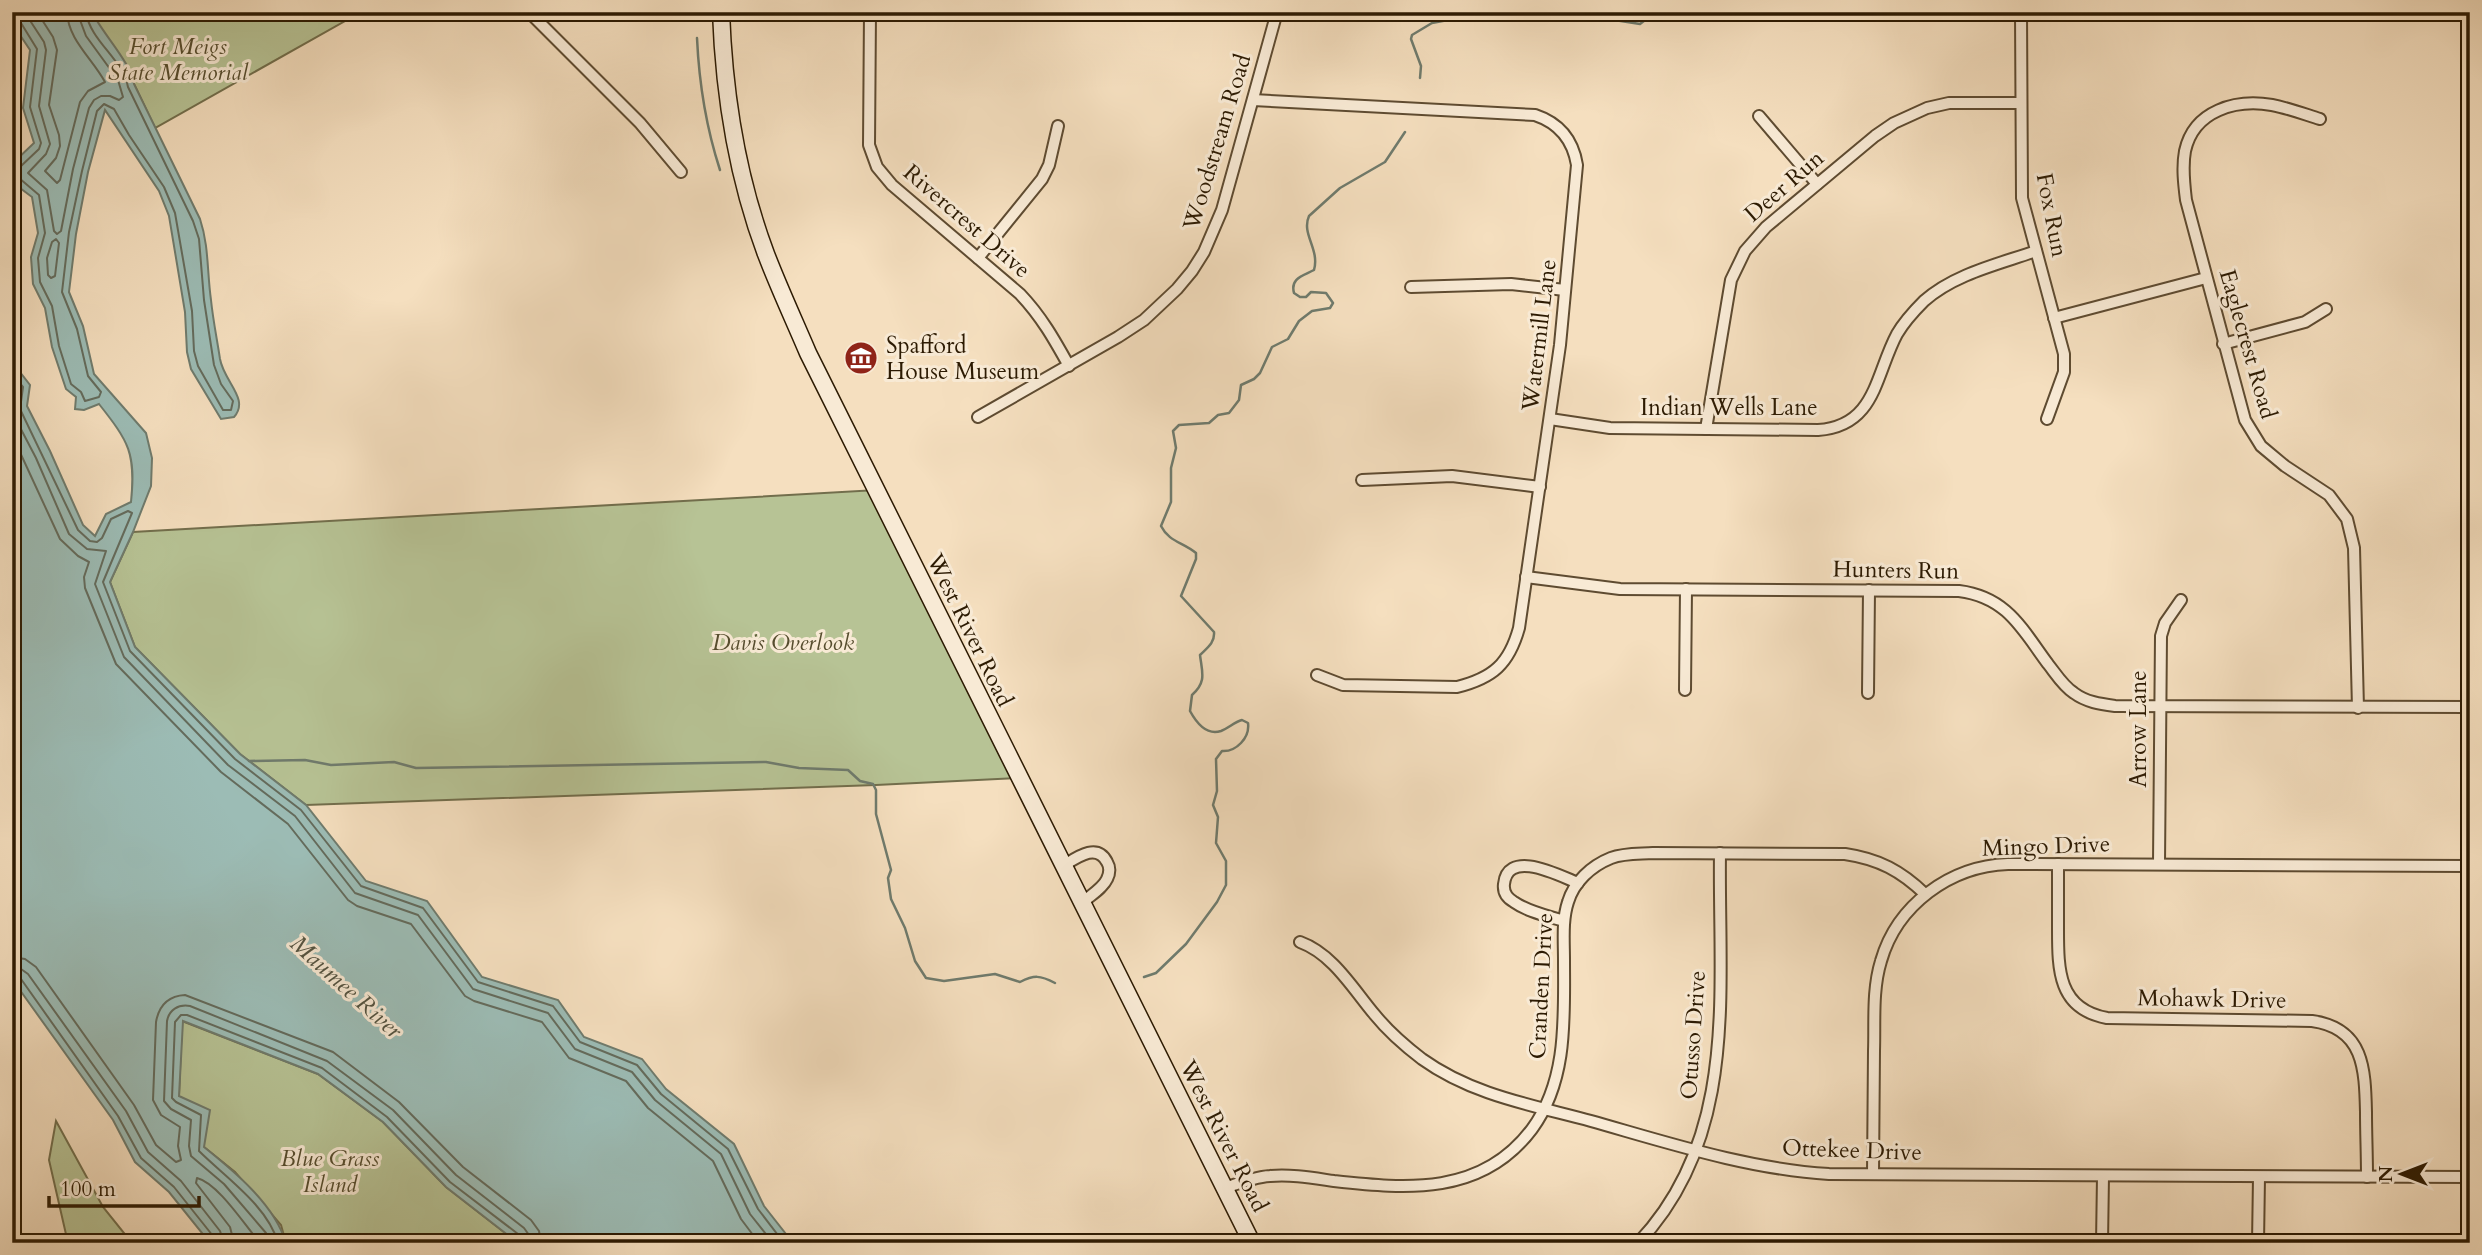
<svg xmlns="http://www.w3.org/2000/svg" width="2482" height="1255" font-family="Cardo,serif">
  <rect width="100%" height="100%" fill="#f5dfbf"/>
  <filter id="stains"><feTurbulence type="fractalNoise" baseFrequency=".00286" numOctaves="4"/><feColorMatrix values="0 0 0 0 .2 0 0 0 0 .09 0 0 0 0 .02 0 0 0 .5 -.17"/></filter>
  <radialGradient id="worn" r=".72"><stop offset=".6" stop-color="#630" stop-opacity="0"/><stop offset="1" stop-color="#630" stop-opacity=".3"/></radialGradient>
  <!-- green -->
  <g fill="#b7c395" stroke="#726e4c" stroke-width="2">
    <path d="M92 12H361L155 128 134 84 133 75 100 29Z"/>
    <path d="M877 490 1019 778 876 785 306 805 240 754 135 647 110 582 133 532Z"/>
    <path d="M182 1021 318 1074 383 1122 446 1187 518 1243H286L281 1225 235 1172 204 1147 179 1096Z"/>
    <path d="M56 1121 103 1207 132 1243H68L49 1160Z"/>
  </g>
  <!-- water -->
  <path fill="#9cbcb5" stroke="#6f7b6d" stroke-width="2" d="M12 12H92C102 33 132 64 134 84L200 219C209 246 207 272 211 300 213 320 217 339 220 359 224 382 250 399 234 417L221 419 191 369 187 352 185 312 169 216 159 191 105 110 88 172 76 234 69 292 83 326 94 374 146 433 152 458 151 486 133 532 110 582 135 647 240 754 306 805 366 881 427 901 482 977 558 1000 584 1037 642 1059 666 1089 734 1144 764 1206 793 1243H518L446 1187 383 1122 318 1074 183 1021 179 1096 210 1110 204 1147C234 1171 275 1205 286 1243H210L169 1192 135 1162 113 1120 12 979V358L13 363 30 385 27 406 50 451 83 525 95 536 106 514 131 502C136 453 129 442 99 404L84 410 75 409 76 397 66 389 52 347 45 308 33 284 31 257 38 233 32 197 12 182V164L34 143 23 108 30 50 12 23Z"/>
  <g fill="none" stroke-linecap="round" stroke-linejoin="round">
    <!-- shore -->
    <g stroke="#646b5c" stroke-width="2">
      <path d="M20 12 29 19 44 42 46 50 39 106 50 144 46 154 28 173 47 190 54 231 57 234 61 231 73 169 89 108 94 100 101 96H110L119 100 123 97 118 80 86 36 77 12"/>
      <path d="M37 12 53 37 57 50 49 105 59 135 60 146 56 158 45 171 57 183 60 180 80 102 88 91 105 82C93 59 68 40 67 12"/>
      <path d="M12 20 21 23 37 49 30 107 41 143 39 149 20 167 12 169"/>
      <path d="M12 177 19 178 39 195 45 233 38 258 40 282 52 306 59 346 71 384 81 392 85 401 99 397 101 392 88 376 77 329 62 292 69 232 82 171 97 111 104 104 114 109 129 135 164 187 175 213 192 311 194 351 198 366 223 410H231L233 401 221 384 214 365 204 300 199 239 193 221 128 87C123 59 90 41 86 12"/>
      <path d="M56 239 59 243 55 276 51 278 48 275 47 258 52 242Z"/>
      <path d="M12 374 23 387 20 409 78 530 90 541 97 542 102 538 111 519 128 511 132 513 103 582 130 651 235 759 301 810 361 886 423 908 478 982 553 1006 580 1042 637 1065 661 1094 728 1149 758 1209 784 1243"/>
      <path d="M12 412 36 458 69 534 87 549 106 551 95 584 124 657 228 765 295 816 355 893 418 915 473 989 548 1013 575 1049 632 1072 655 1100 721 1154 750 1214 773 1243"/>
      <path d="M12 435 60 539 78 556 89 562 84 577 85 588 116 664 221 772 288 824 348 900 357 906 411 924 465 996 474 1001 542 1022 569 1058 626 1081 648 1108 713 1161 741 1219 759 1243"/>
      <path d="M12 957 25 959 36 967 134 1105 156 1145 176 1162 181 1160 178 1146 180 1127 161 1115 153 1100 156 1022C159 1005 168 996 185 995L333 1052 399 1102 463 1167 531 1220 539 1231 541 1243"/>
      <path d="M12 967 21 969 28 974 126 1111 148 1152 181 1181 220 1231 224 1243"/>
      <path d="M12 976 21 979 118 1116 141 1158 174 1187 213 1236 215 1243"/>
      <path d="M234 1243 230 1227 196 1183 197 1178C217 1183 242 1221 256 1238L258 1243"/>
      <path d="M269 1243 266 1233 224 1184 191 1156 189 1146 191 1120 171 1109 164 1101 167 1021C169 1010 178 1004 190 1006L327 1061 393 1110 456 1175 524 1228 529 1235 530 1243"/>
      <path d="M278 1243C268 1206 225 1177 199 1151L201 1115 176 1102 172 1098 175 1022 181 1015H187L322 1068 387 1117 450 1182 518 1234 521 1243"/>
    </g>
    <!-- stream -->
    <g stroke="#6f7b6d" stroke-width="2.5">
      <path d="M1685 12 1701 16H1737L1748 18 1775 19 1790 15 1801 18 1845 17 1892 20 1913 14 2000 18"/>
      <path d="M2048 17 2091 20 2464 15"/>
      <path d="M697 38C699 82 706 127 720 170"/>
      <path d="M1420 78 1421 66 1411 39 1412 35 1432 23 1469 16 1482 20 1506 19 1576 14 1640 24 1649 17 1677 12"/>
      <path d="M249 761 305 760 331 765 394 762 416 768 766 762 799 768 848 770 860 781 873 784 876 790V814L891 870 888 878 891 899 905 928 915 961 926 978 944 981 995 974 1020 982C1034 975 1040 975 1055 983"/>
      <path d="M1144 977 1156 973 1186 944 1217 902 1226 885V861L1216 843 1218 817 1213 805 1217 791 1216 759 1222 751C1236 752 1250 738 1248 723L1242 720C1234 722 1229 728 1221 731 1206 736 1196 722 1190 711L1192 695C1207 682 1202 672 1200 655 1207 648 1215 643 1214 632L1181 596 1196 559V553C1183 542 1169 542 1161 526L1171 502V468L1176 448 1173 431 1179 425 1209 423 1218 415 1229 413 1239 400 1241 385 1254 379 1260 373 1272 347 1288 339 1299 321 1312 311 1330 308 1333 303 1326 293 1311 292 1306 297H1300L1294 293C1290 278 1303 276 1314 270 1320 249 1301 234 1309 216L1340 188 1385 162 1405 132"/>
    </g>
    <defs>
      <g id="minor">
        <path d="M529 12 640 123 681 172"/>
        <path d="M870 12 869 145 877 167 892 185 1020 294C1041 316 1054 339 1069 366"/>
        <path d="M2021 12 2022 198 2064 354V372L2047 419"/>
        <path d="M1253 100 1535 115C1559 123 1573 140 1577 165L1560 345 1519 628C1509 664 1493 678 1457 687L1343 685 1317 675"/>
        <path d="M1759 116 1817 184"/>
        <path d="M2320 119C2304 114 2288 108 2272 105 2236 99 2194 110 2185 151 2182 167 2184 184 2186 200L2245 420 2261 446 2285 466 2329 495 2347 519 2354 548 2358 708"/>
        <path d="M978 258 1042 179 1049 165 1058 126"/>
        <path d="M1411 287 1511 284 1565 290"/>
        <path d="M2054 318 2206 278"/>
        <path d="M2223 344 2305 322 2326 309"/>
        <path d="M978 417 1118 337 1144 320 1177 289 1192 271 1204 252 1222 210 1277 12"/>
        <path d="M1550 419 1610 428 1818 430C1876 426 1875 375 1897 334 1904 322 1914 311 1924 301 1954 274 1999 264 2036 251"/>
        <path d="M1706 429 1731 280 1745 251 1766 227 1875 136 1894 123 1927 108 1949 103H2021"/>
        <path d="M1362 480 1452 476 1540 487"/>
        <path d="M1526 577 1620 589 1959 591C2007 597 2022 629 2048 664 2056 674 2063 686 2074 693 2086 702 2100 704 2115 706L2470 707"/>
        <path d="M1685 690 1686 589"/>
        <path d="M1868 693 1869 590"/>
        <path d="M2159 863 2161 636 2165 623 2181 600"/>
        <path d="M2058 864C2058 885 2058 907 2058 929 2058 970 2058 1009 2107 1018L2312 1021C2364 1028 2365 1069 2366 1112 2366 1133 2367 1155 2367 1177"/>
        <path d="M1063 866C1076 858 1097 842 1107 862 1110 867 1110 873 1107 879 1103 888 1091 895 1083 902"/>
        <path d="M1564 921C1548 916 1528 912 1514 902 1507 898 1503 892 1504 884 1508 848 1560 876 1578 883"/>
        <path d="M1300 942C1333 954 1353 989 1375 1015 1388 1031 1405 1046 1422 1059 1472 1095 1532 1105 1591 1121 1669 1143 1748 1169 1829 1174L2470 1177"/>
        <path d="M1873 1174C1873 1133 1874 1092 1874 1051 1875 1022 1872 990 1881 961 1897 905 1950 866 2008 864L2470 866"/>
        <path d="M1225 1188C1239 1183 1254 1177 1270 1176 1291 1174 1313 1178 1334 1181 1407 1189 1482 1196 1532 1129 1568 1080 1564 1017 1564 960 1564 941 1562 920 1568 902 1574 882 1591 866 1611 858 1624 853 1639 854 1653 853L1845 854C1879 859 1901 871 1925 894"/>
        <path d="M1638 1243C1740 1136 1718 988 1720 853"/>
        <path d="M2102 1243 2103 1176"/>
        <path d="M2258 1243 2259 1177"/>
      </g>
      <path id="secondary" d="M721 12C724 95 737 177 766 254 779 288 794 320 808 353L1252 1243"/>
    </defs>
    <!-- minor casing -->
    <use href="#minor" stroke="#5e4b31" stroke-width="14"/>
    <!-- secondary casing -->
    <use href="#secondary" stroke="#2c1a02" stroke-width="19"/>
    <!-- minor -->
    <use href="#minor" stroke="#f8ead5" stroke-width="10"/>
    <!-- secondary -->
    <use href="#secondary" stroke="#f8ead5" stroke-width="16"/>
  </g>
  <!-- icons -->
  <defs>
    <symbol id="museum-disc" viewBox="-11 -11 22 22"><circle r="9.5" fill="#8f2418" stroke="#f8ead5"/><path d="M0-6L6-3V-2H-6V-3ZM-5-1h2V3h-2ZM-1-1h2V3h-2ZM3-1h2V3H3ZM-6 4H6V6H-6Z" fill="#fff"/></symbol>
  </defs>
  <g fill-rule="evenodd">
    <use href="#museum-disc" x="842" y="339" width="38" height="38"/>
  </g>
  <g text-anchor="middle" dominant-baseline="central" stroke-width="6" stroke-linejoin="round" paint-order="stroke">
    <!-- park labels -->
    <g font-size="23" font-style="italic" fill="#564d2e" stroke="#f8ead5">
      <text x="178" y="46">Fort Meigs<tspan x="178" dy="26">State Memorial</tspan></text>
      <text x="783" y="642">Davis Overlook</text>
      <text x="330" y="1158">Blue Grass<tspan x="330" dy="26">Island</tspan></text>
    </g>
    <!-- street labels -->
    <g font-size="23" fill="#2c1a02" stroke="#f8ead5">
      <text transform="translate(1217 142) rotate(-73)">Woodstream Road</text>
      <text transform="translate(1784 186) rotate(-41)">Deer Run</text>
      <text transform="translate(2052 215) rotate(79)">Fox Run</text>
      <text transform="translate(967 221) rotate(41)">Rivercrest Drive</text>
      <text transform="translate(1539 335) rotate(-83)">Watermill Lane</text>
      <text transform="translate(2248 344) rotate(74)">Eaglecrest Road</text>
      <text x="1729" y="407">Indian Wells Lane</text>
      <text transform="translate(1896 570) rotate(1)">Hunters Run</text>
      <text transform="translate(970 630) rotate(64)">West River Road</text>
      <text transform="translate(2138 729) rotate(-90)">Arrow Lane</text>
      <text transform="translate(2046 846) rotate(-2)">Mingo Drive</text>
      <text transform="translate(1541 986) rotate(-87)">Cranden Drive</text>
      <text transform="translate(2212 999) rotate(1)">Mohawk Drive</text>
      <text transform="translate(1693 1035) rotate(-86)">Otusso Drive</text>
      <text transform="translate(1224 1136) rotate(63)">West River Road</text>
      <text transform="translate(1852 1150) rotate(2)">Ottekee Drive</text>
    </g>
    <!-- poi labels -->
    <g font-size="23" fill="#2c1a02" stroke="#f8ead5" text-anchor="start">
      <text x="886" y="345">Spafford<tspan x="886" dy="26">House Museum</tspan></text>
    </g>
    <!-- water labels -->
    <g font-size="24" font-style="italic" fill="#535341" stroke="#f8ead5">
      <text transform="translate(346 987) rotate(42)">Maumee River</text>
    </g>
  </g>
  <!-- margin -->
  <rect width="2482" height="1255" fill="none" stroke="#f5dfbf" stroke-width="42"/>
  <rect x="14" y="14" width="2454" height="1227" fill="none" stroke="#2c1a02" stroke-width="3.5"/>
  <rect x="21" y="21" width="2440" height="1213" fill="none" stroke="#2c1a02" stroke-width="2"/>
  <!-- north arrow -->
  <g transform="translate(2402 1174) rotate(270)" stroke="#f8ead5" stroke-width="5" paint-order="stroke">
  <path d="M0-5L12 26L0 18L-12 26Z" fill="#2c1a02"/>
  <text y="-10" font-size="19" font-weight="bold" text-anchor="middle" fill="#2c1a02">N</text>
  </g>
  <!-- scale -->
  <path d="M49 1196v10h150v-10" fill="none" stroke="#2c1a02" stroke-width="3.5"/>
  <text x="60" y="1196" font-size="21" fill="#2c1a02" stroke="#f8ead5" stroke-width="5" paint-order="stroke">100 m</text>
  <rect width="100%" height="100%" filter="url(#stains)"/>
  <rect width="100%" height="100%" fill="url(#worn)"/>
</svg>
